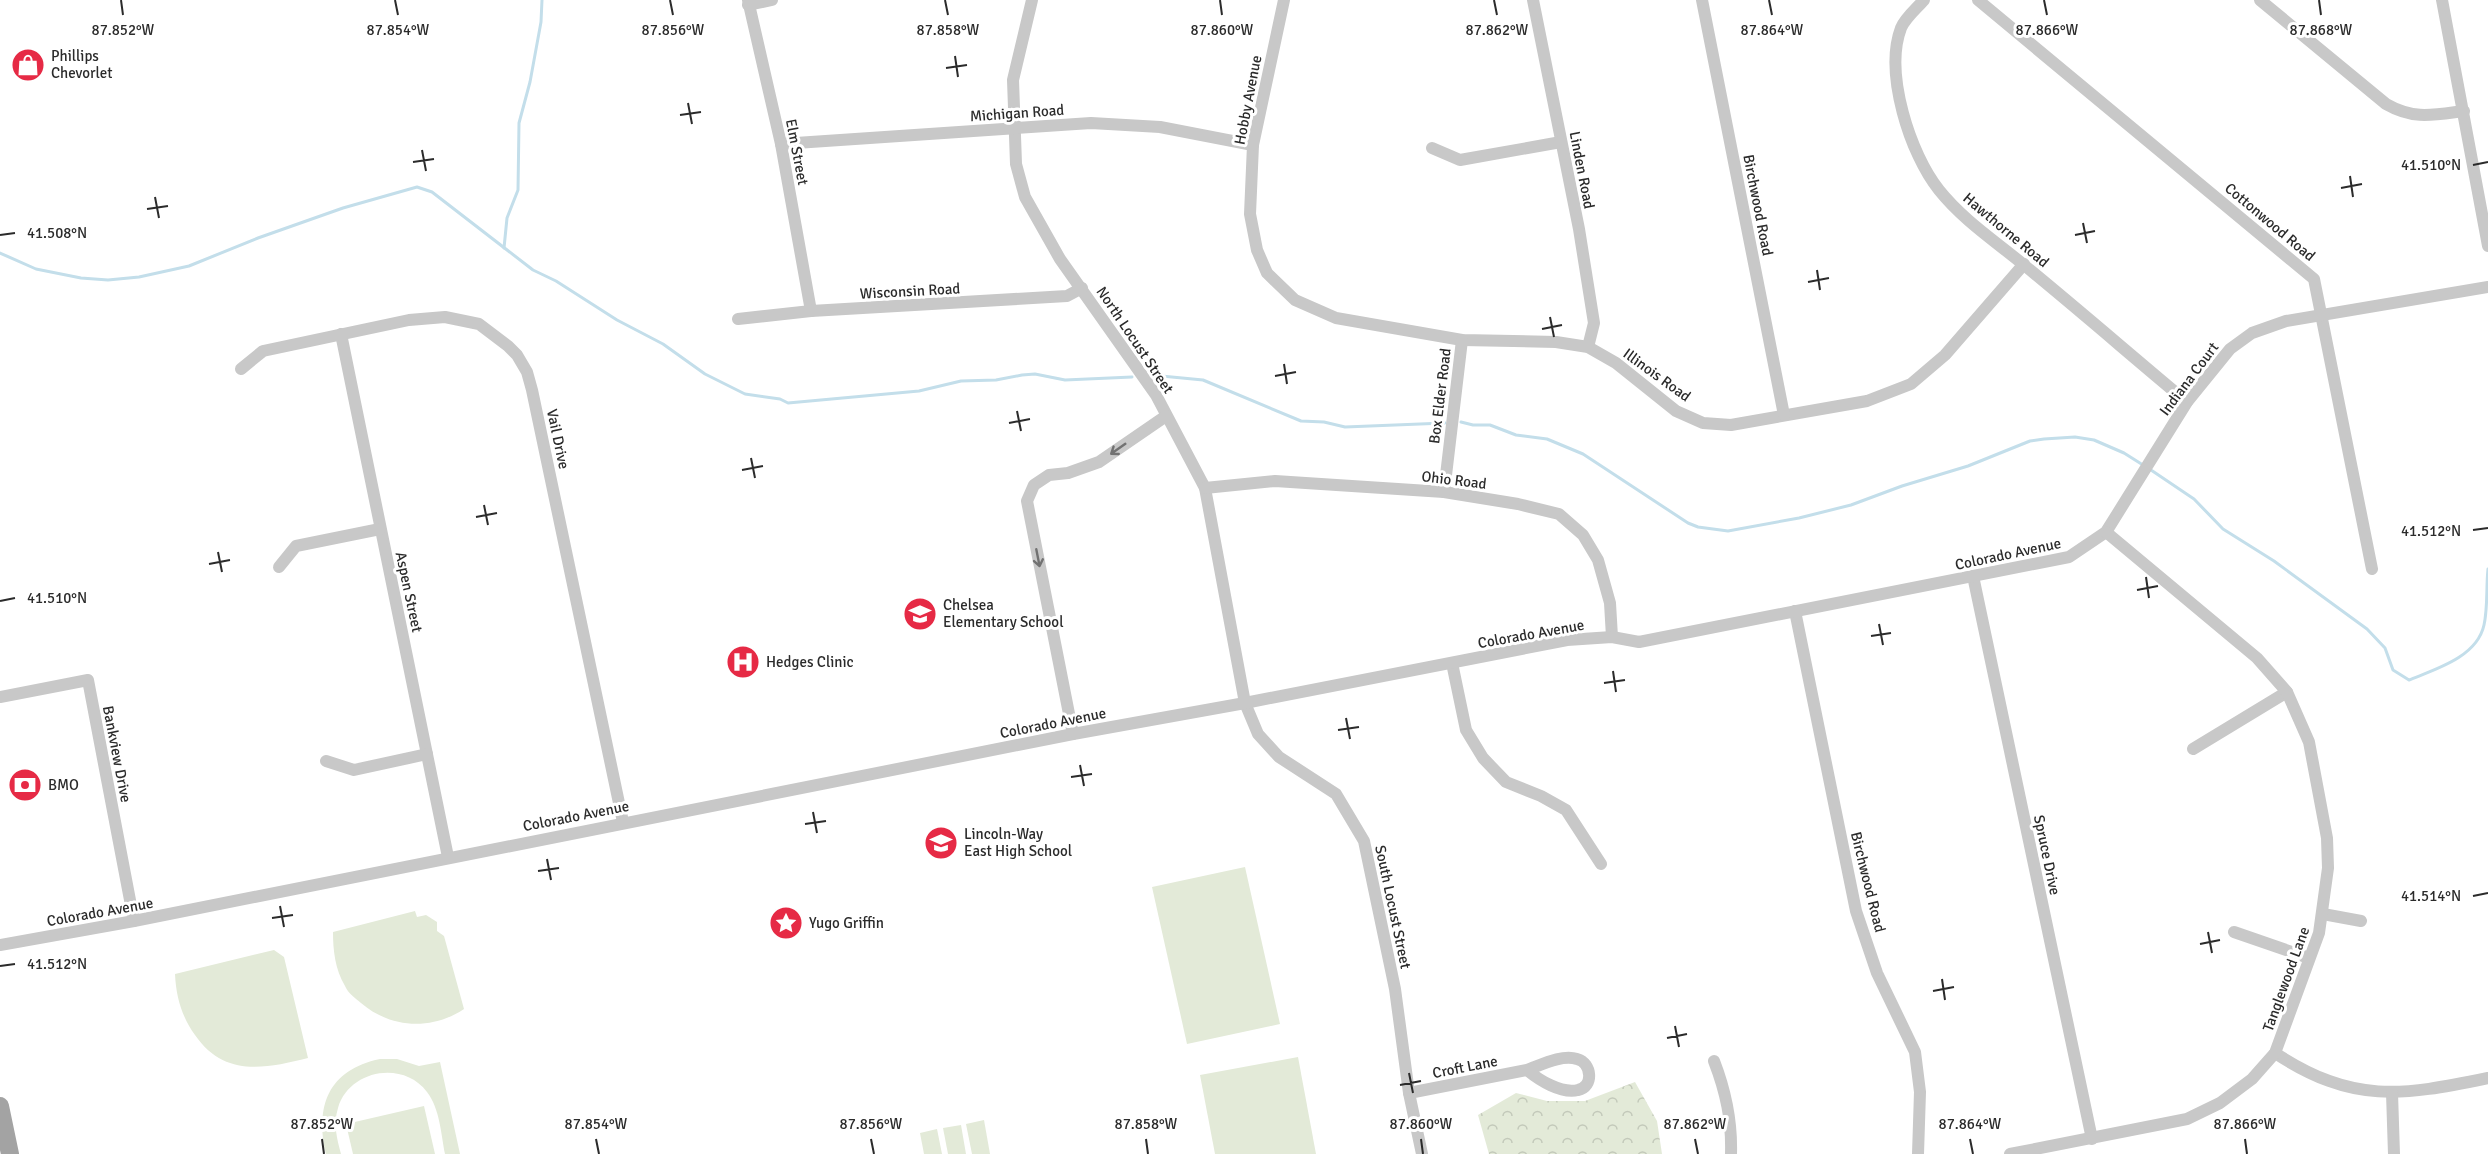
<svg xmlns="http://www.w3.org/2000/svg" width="2488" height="1154" font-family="Signika,sans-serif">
  <defs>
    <pattern id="forest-crowns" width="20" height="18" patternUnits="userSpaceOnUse" patternTransform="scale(1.5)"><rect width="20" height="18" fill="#e3ead8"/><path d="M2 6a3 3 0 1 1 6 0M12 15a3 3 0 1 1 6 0" fill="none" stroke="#c3c9ba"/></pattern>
  </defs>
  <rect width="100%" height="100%" fill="#fff"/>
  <!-- green -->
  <g fill="#e3ead8">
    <path d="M1245 867 1280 1024 1187 1044 1152 887Z"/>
    <path d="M415 911 417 917 426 915 437 922V931L444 936 464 1009C431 1031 390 1028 361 1003 355 998 348 993 345 986 335 969 333 950 333 932Z"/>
    <path d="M274 950 284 957 308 1058C264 1069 224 1077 195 1035 182 1017 176 997 175 974Z"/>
    <path d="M1298 1057 1316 1154H1215L1200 1075Z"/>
    <path d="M380 1059H397L419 1066 440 1062 460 1154H445C441 1134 440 1109 427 1092 403 1060 349 1070 338 1108 333 1124 337 1139 341 1154H326C315 1106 328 1070 380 1059Z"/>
    <path d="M424 1106 435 1154H353L346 1124Z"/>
    <path d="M984 1120 990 1154H972L966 1124Z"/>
    <path d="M961 1125 966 1154H948L943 1128Z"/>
    <path d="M937 1129 942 1154H924L920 1133Z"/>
  </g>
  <!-- forest -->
  <path fill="url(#forest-crowns)" d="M1635 1082 1657 1121 1662 1154H1489L1478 1115 1516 1093 1547 1101H1585Z"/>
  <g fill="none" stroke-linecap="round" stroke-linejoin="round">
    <!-- stream -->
    <g stroke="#c3deea" stroke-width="3">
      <path d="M504 248 507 218 518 190 519 123 530 82 541 22 542 0"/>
      <path d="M0 253 36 269 81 278 108 280 139 277 189 266 258 238 343 208 417 187 432 192 533 270 556 281 617 320 663 344 705 374 745 394 780 399 788 403 919 391 961 381 996 380 1022 375 1035 374 1065 380 1132 377"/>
      <path d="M1151 375 1203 380 1301 421 1324 422 1345 427 1445 423"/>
      <path d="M1461 422 1473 425H1490L1516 435 1547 439 1583 454 1688 523 1698 527 1728 531 1799 518 1851 505 1902 486 1968 466 2030 441 2044 439 2075 437 2094 440 2124 453 2143 465"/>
      <path d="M2148 468 2194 499 2223 529 2274 561 2367 629 2385 648 2393 670 2409 680C2436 669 2477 657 2484 625 2488 607 2486 587 2488 569"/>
    </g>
    <!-- street -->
    <g stroke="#c8c8c8" stroke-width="12">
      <path d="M748 0 781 144 811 311"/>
      <path d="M1032 0 1013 80 1016 164 1025 197 1060 259 1156 395 1205 488 1245 703 1258 734 1279 757 1336 794 1364 841 1395 989 1409 1093 1422 1154"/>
      <path d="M1284 0 1253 145 1250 214 1257 250 1267 273 1295 300 1336 318 1462 340 1556 342 1588 347 1616 363 1676 411 1703 423 1731 425 1867 401 1911 384 1945 355 2024 264"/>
      <path d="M1533 0 1579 229 1594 323 1588 347"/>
      <path d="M1702 0 1784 415"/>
      <path d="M1924 0C1917 8 1905 18 1901 28 1884 73 1910 154 1939 190 1963 220 1995 241 2024 265 2079 310 2133 357 2187 402"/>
      <path d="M1978 0 2314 279 2372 569"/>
      <path d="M2260 0 2386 104C2414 120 2433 115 2464 111"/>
      <path d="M2442 0 2488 246"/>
      <path d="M748 5 772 0"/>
      <path d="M781 144 1091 123 1160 127 1253 145"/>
      <path d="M1432 148 1460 160 1561 142"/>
      <path d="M738 319 811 311 1067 296 1082 288"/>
      <path d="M341 334 448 857"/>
      <path d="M241 369 263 351 409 320 445 317 479 324 508 346 517 355 527 372 532 390 623 822"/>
      <path d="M1205 488 1275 481 1444 492 1518 504 1559 514 1583 535 1598 560 1610 603 1612 637"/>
      <path d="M1444 492 1462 340"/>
      <path d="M279 567 296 546 380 529"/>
      <path d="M1973 576 2092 1139"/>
      <path d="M1795 611 1856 911 1877 973 1915 1052 1920 1092 1918 1154"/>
      <path d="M1452 663 1466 730 1483 758 1506 782 1541 796 1566 810 1601 864"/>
      <path d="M0 697 88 680 134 921"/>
      <path d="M1073 734 1027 501 1034 485 1049 475 1068 473 1099 462 1166 416"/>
      <path d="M2193 749 2287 692"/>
      <path d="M326 761 354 770 427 754"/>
      <path d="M2323 914 2361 921"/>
      <path d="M2234 932 2309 958"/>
      <path d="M0 945 134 921 1073 734 1245 703 1567 640 1612 637 1639 642 2069 557 2106 532 2187 402 2230 349 2252 333 2286 321 2488 287"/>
      <path d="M2275 1053C2353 1104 2401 1096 2488 1078"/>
      <path d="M1714 1061C1726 1092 1732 1120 1731 1154"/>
      <path d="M1409 1093 1527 1070C1539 1080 1561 1094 1578 1090 1594 1087 1592 1063 1577 1059 1562 1054 1541 1065 1527 1070"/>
      <path d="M2392 1093 2394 1154"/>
      <path d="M2010 1154 2187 1119 2220 1103 2252 1079 2275 1053 2319 933 2328 868 2327 838 2309 742 2287 692 2257 658 2106 532"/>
    </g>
    <!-- primary -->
    <path stroke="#a3a3a3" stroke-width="18" d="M0 1106 10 1154"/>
  </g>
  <!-- one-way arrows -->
  <defs><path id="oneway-shaft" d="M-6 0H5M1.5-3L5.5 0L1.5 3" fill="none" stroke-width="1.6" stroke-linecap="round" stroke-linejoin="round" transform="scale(1.5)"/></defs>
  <g stroke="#727272">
    <use href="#oneway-shaft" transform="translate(1118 449) rotate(145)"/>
    <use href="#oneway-shaft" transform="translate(1038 558) rotate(79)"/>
  </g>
  <!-- ticks -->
  <path fill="none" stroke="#2b2b2b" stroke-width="2" d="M121 0 123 15M395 0 398 15M670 0 673 15M945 0 948 15M1220 0 1222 15M1494 0 1497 15M1769 0 1772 15M2044 0 2047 15M2319 0 2321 15M955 56 958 77M946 68 967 65M688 103 692 124M680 115 701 112M422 150 426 171M413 162 434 159M2473 165 2488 162M2350 176 2353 197M2341 188 2362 184M155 197 159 218M147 209 168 206M2083 223 2087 243M0 235 15 233M2075 235 2095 231M1817 270 1820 290M1808 282 1829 278M1550 317 1554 337M1542 329 1562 325M1284 364 1287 384M1275 376 1296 372M1017 411 1021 431M1009 423 1030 419M751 458 755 478M742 470 763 466M484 505 488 525M476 517 497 513M2473 530 2488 528M218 552 222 572M209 564 230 560M2146 577 2149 598M2137 590 2158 586M0 601 15 598M1879 624 1883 645M1871 636 1891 633M1613 671 1616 692M1604 683 1625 680M1346 718 1350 739M1338 730 1359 727M1080 765 1084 786M1071 777 1092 774M813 812 817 833M805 824 826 821M547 859 551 880M538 871 559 868M2473 896 2488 893M280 906 284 927M272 918 293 915M2208 932 2212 953M2200 944 2220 940M0 966 15 964M1942 979 1945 1000M1933 991 1954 987M1675 1026 1679 1047M1667 1038 1687 1034M1409 1073 1413 1093M1400 1085 1421 1081M322 1139 324 1154M596 1139 599 1154M871 1139 874 1154M1146 1139 1148 1154M1421 1139 1423 1154M1695 1139 1698 1154M1970 1139 1973 1154M2245 1139 2247 1154"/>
  <!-- icons -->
  <defs>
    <symbol id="shop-disc" viewBox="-11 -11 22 22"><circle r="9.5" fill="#e62a45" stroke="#fff"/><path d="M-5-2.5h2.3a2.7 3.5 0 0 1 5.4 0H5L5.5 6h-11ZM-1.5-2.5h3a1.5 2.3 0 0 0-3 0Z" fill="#fff"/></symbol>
    <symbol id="school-disc" viewBox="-11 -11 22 22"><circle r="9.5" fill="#e62a45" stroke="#fff"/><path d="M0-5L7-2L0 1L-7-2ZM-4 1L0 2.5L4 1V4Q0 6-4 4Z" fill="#fff"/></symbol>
    <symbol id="hospital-disc" viewBox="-11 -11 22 22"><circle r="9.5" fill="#e62a45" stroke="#fff"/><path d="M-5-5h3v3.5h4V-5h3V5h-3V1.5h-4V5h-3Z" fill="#fff"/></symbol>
    <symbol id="bank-disc" viewBox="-11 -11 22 22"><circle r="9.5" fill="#e62a45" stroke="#fff"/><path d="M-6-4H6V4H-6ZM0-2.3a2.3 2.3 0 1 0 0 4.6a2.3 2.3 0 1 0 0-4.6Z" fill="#fff"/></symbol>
    <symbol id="sight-disc" viewBox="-11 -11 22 22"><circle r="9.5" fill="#e62a45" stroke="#fff"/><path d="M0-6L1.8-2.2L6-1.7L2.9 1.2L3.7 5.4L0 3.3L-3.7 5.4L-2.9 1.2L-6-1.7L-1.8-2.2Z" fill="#fff"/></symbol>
  </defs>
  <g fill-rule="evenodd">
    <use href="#shop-disc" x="9" y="46" width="38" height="38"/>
    <use href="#school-disc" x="901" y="595" width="38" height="38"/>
    <use href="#hospital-disc" x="724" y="643" width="38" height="38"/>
    <use href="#bank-disc" x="6" y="766" width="38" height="38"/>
    <use href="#school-disc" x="922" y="824" width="38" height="38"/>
    <use href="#sight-disc" x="767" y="904" width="38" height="38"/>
  </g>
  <g text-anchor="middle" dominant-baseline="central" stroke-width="6" stroke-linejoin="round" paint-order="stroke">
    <!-- poi labels -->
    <g font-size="15" fill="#2b2b2b" stroke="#fff" text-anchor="start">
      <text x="51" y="56">Phillips<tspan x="51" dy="17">Chevorlet</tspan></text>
      <text x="943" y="605">Chelsea<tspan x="943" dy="17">Elementary School</tspan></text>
      <text x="766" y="662">Hedges Clinic</text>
      <text x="48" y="785">BMO</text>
      <text x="964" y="834">Lincoln-Way<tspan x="964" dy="17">East High School</tspan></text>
      <text x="809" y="923">Yugo Griffin</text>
    </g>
    <!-- street labels -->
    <g font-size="15" fill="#2b2b2b" stroke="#fff">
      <text transform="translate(1248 100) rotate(-79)">Hobby Avenue</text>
      <text transform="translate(1017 113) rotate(-4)">Michigan Road</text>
      <text transform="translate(797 152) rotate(79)">Elm Street</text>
      <text transform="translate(1582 170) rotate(79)">Linden Road</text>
      <text transform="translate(1758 205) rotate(79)">Birchwood Road</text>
      <text transform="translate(2270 222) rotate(40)">Cottonwood Road</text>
      <text transform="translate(2006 230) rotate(40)">Hawthorne Road</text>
      <text transform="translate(910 291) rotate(-3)">Wisconsin Road</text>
      <text transform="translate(1135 340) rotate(56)">North Locust Street</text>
      <text transform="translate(1657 375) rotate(36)">Illinois Road</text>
      <text transform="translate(2189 379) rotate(-53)">Indiana Court</text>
      <text transform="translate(1440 396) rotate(-83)">Box Elder Road</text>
      <text transform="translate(558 439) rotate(78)">Vail Drive</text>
      <text transform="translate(1454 480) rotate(7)">Ohio Road</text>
      <text transform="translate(2008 554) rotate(-12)">Colorado Avenue</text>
      <text transform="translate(409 592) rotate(78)">Aspen Street</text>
      <text transform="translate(1531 634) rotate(-10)">Colorado Avenue</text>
      <text transform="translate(1053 723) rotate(-11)">Colorado Avenue</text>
      <text transform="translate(117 754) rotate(79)">Bankview Drive</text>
      <text transform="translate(576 816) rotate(-11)">Colorado Avenue</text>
      <text transform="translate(2047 855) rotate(78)">Spruce Drive</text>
      <text transform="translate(1868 882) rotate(76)">Birchwood Road</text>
      <text transform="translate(1393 907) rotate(78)">South Locust Street</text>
      <text transform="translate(100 912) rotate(-10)">Colorado Avenue</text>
      <text transform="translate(2286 979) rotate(-70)">Tanglewood Lane</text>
      <text transform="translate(1465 1067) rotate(-11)">Croft Lane</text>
    </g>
  </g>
  <g font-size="15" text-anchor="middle" fill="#2b2b2b" stroke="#fff" stroke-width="6" stroke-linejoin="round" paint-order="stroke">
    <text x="123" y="35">87.852°W</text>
    <text x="398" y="35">87.854°W</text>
    <text x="673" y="35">87.856°W</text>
    <text x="948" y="35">87.858°W</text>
    <text x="1222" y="35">87.860°W</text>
    <text x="1497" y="35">87.862°W</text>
    <text x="1772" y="35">87.864°W</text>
    <text x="2047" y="35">87.866°W</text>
    <text x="2321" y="35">87.868°W</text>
    <text x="2431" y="170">41.510°N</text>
    <text x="57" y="238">41.508°N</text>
    <text x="2431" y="536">41.512°N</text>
    <text x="57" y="603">41.510°N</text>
    <text x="2431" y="901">41.514°N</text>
    <text x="57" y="969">41.512°N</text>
    <text x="322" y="1129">87.852°W</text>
    <text x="596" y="1129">87.854°W</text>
    <text x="871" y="1129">87.856°W</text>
    <text x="1146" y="1129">87.858°W</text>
    <text x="1421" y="1129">87.860°W</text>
    <text x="1695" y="1129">87.862°W</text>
    <text x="1970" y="1129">87.864°W</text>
    <text x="2245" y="1129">87.866°W</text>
  </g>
</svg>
